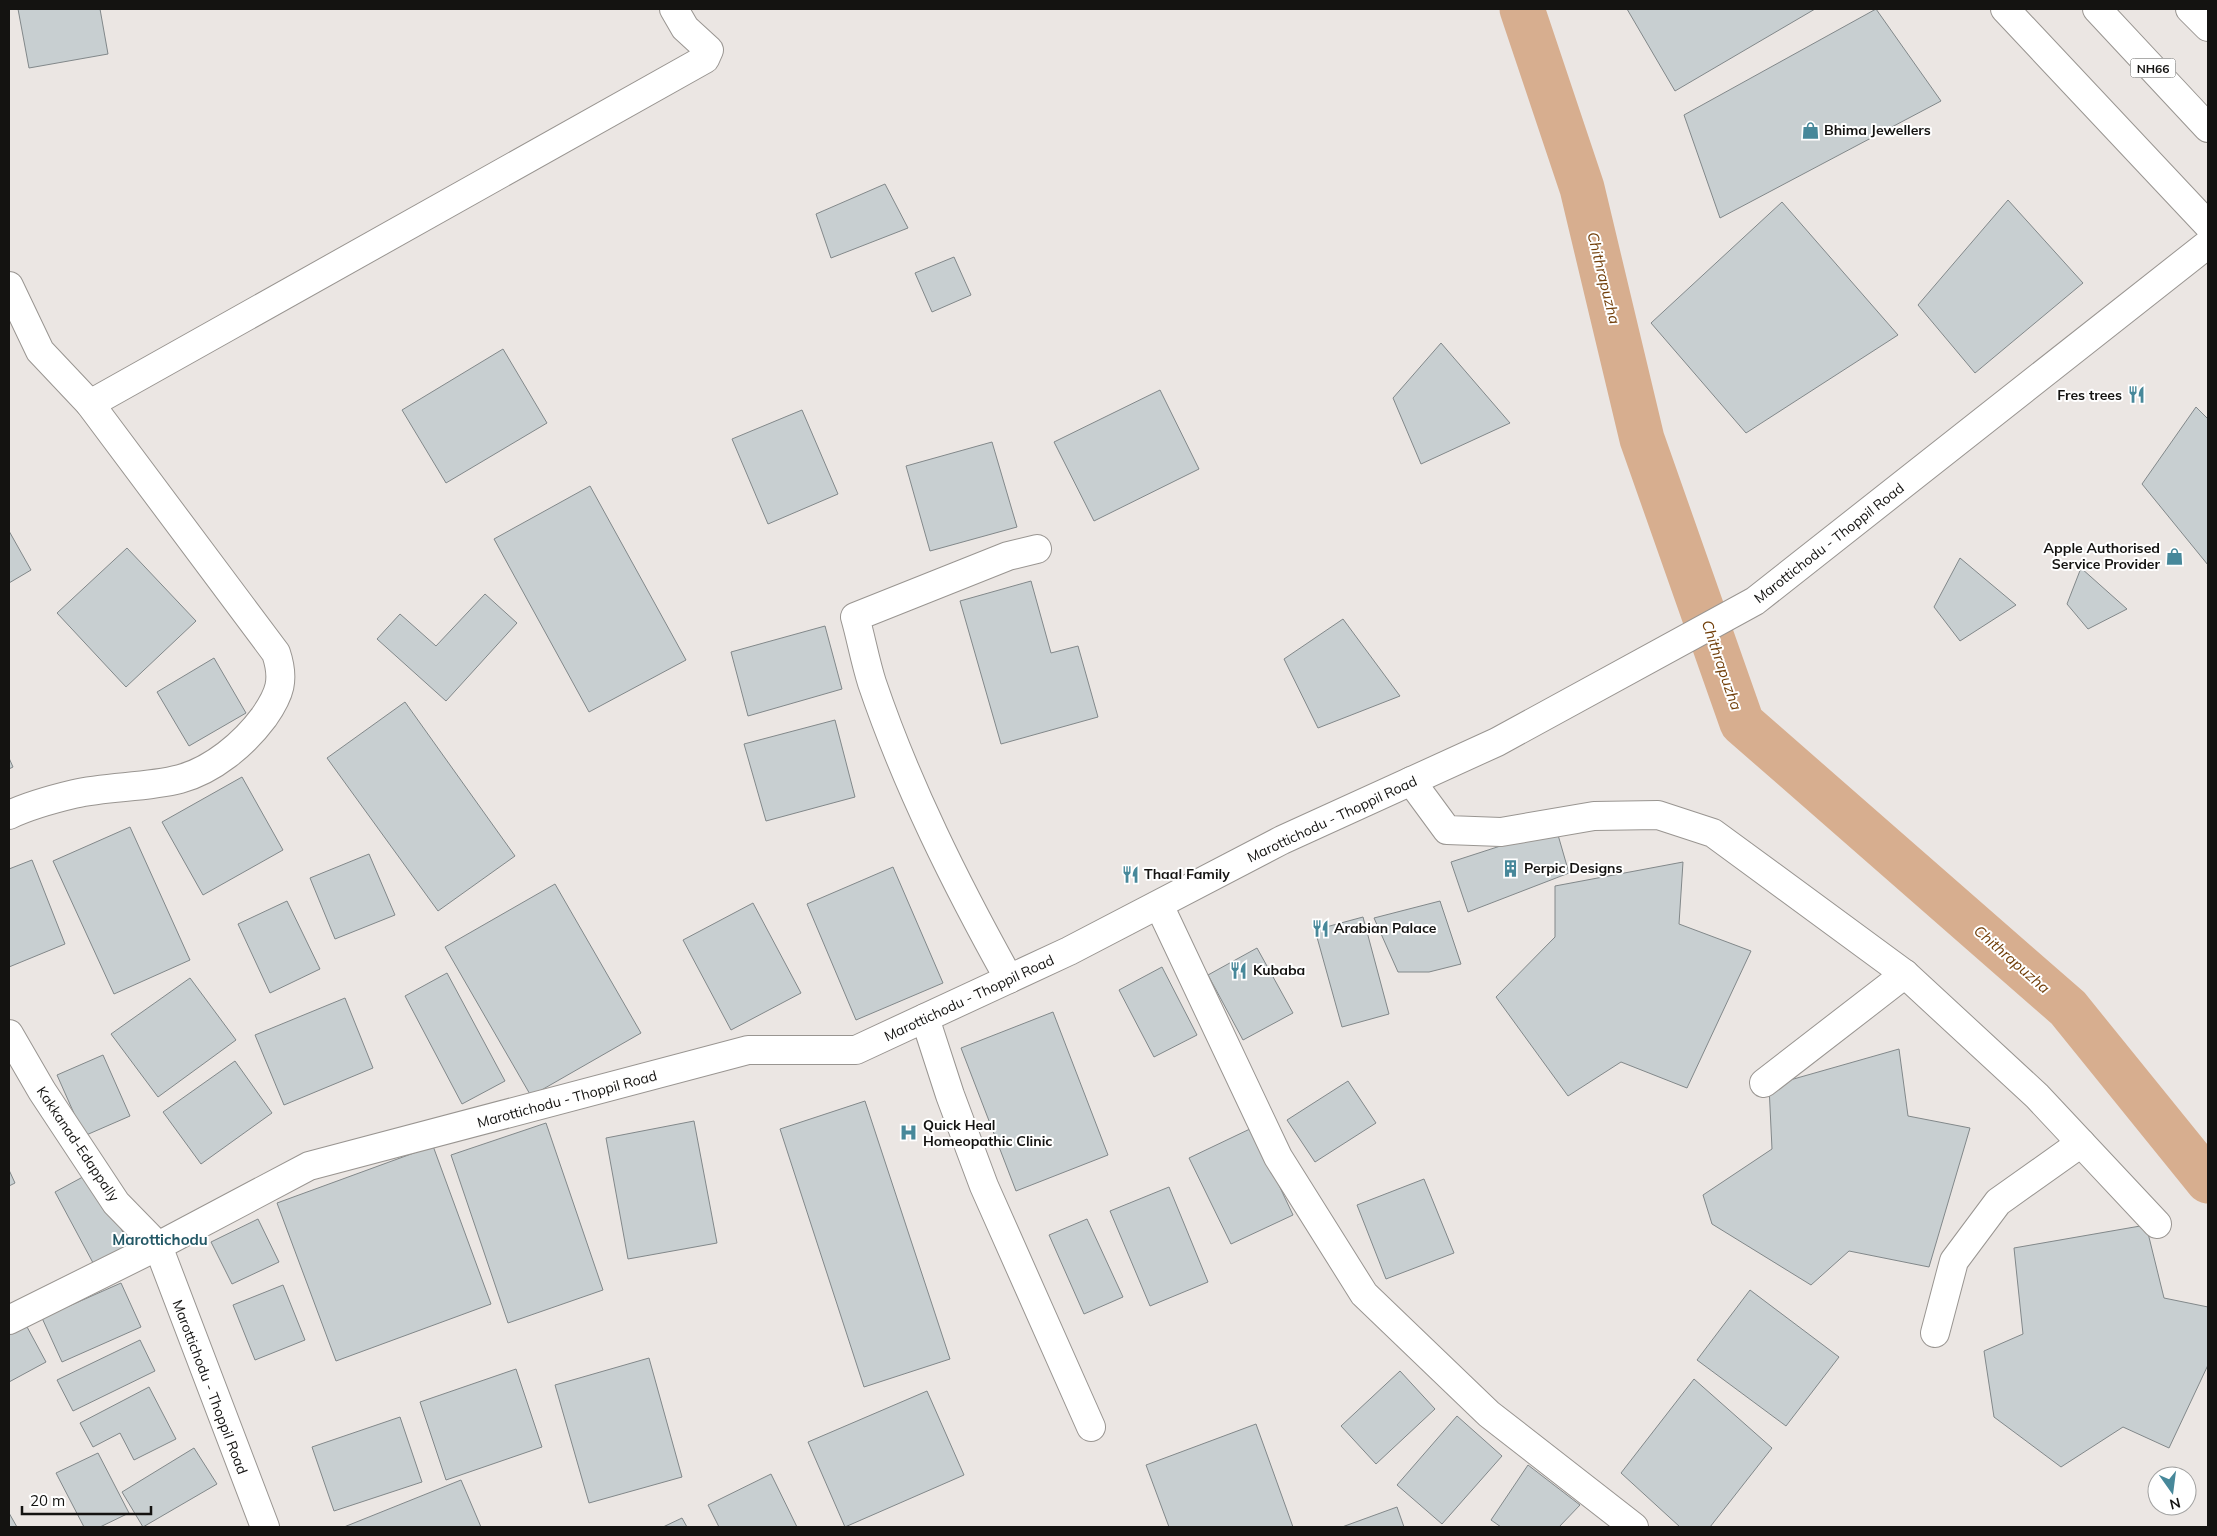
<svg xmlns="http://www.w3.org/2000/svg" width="2217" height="1536" font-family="Mulish,sans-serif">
  <rect width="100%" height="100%" fill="#ebe6e3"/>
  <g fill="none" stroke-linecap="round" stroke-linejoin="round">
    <!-- canal -->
    <path stroke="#d7ae8f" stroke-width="45" d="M1522 9 1582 188 1642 439 1742 723 2068 1008 2208 1181"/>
  </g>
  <!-- building -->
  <g fill="#c8cfd1" stroke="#82888a">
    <path d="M18 9H100L108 54 29 68Z"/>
    <path d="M1627 9H1815L1675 91Z"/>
    <path d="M1876 9 1941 101 1720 218 1684 115Z"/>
    <path d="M885 184 908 228 831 258 816 214Z"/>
    <path d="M2008 200 2083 283 1975 373 1918 305Z"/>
    <path d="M1782 202 1898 335 1746 433 1651 323Z"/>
    <path d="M954 257 971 295 932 312 915 273Z"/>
    <path d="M1441 343 1510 423 1421 464 1393 398Z"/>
    <path d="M503 349 547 423 446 483 402 410Z"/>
    <path d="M1160 390 1199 469 1094 521 1054 442Z"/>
    <path d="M2196 407 2208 419V565L2142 484Z"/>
    <path d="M802 410 838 494 768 524 732 439Z"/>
    <path d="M992 442 1017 527 930 551 906 466Z"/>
    <path d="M590 486 686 660 589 712 494 539Z"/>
    <path d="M9 531 31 570 9 583Z"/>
    <path d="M127 548 196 621 126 687 57 613Z"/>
    <path d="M1960 558 2016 605 1960 641 1934 607Z"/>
    <path d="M2081 568 2127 609 2088 629 2067 604Z"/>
    <path d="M1031 581 1051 653 1078 646 1098 717 1001 744 960 601Z"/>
    <path d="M485 594 517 623 446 701 377 639 400 614 436 646Z"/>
    <path d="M1343 619 1400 696 1318 728 1284 659Z"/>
    <path d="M825 626 842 689 748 716 731 652Z"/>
    <path d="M214 658 246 713 189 746 157 692Z"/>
    <path d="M405 702 515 856 438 911 327 758Z"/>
    <path d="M835 720 855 797 766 821 744 744Z"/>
    <path d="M9 758 13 767 9 769Z"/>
    <path d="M242 777 283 850 203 895 162 822Z"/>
    <path d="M130 827 190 960 114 994 53 861Z"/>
    <path d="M1556 828 1569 873 1468 912 1451 862Z"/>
    <path d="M369 854 395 915 335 939 310 878Z"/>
    <path d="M32 860 65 944 9 967V869Z"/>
    <path d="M1683 862 1679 924 1751 951 1687 1088 1621 1062 1568 1096 1496 997 1555 937V886Z"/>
    <path d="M893 867 943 983 856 1020 807 904Z"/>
    <path d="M555 884 641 1033 531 1096 445 947Z"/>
    <path d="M287 901 320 969 270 993 238 924Z"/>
    <path d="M1440 901 1461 964 1429 972H1398L1374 918Z"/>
    <path d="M753 903 801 993 731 1030 683 940Z"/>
    <path d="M1363 917 1389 1014 1342 1027 1315 930Z"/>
    <path d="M1257 948 1293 1013 1243 1040 1208 975Z"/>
    <path d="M1162 967 1197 1035 1154 1057 1119 990Z"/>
    <path d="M447 973 505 1081 462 1104 405 996Z"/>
    <path d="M190 978 236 1040 158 1097 111 1034Z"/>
    <path d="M345 998 373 1068 284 1105 255 1035Z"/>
    <path d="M1053 1012 1108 1155 1016 1191 961 1048Z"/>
    <path d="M1899 1049 1908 1116 1970 1128 1929 1267 1849 1251 1811 1285 1712 1224 1703 1195 1772 1149 1769 1086Z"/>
    <path d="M103 1055 130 1116 84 1136 57 1075Z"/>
    <path d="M235 1061 272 1113 201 1164 163 1112Z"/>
    <path d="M1348 1081 1376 1123 1315 1162 1287 1120Z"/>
    <path d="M865 1101 950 1359 864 1387 780 1129Z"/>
    <path d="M694 1121 717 1243 628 1259 606 1138Z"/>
    <path d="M546 1123 603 1290 508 1323 451 1155Z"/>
    <path d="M1252 1128 1293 1215 1231 1244 1189 1158Z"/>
    <path d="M433 1146 491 1304 336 1361 277 1203Z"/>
    <path d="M9 1170 15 1183 9 1186Z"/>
    <path d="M92 1172 134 1254 99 1274 55 1192Z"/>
    <path d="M1424 1179 1454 1253 1386 1279 1357 1205Z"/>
    <path d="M1169 1187 1208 1282 1150 1306 1110 1211Z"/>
    <path d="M258 1219 279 1262 232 1284 211 1242Z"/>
    <path d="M1087 1219 1123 1297 1084 1314 1049 1235Z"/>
    <path d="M2146 1225 2164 1298 2208 1307V1365L2169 1448 2123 1427 2061 1467 1994 1417 1984 1351 2023 1334 2014 1248Z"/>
    <path d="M121 1283 141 1327 62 1362 42 1318Z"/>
    <path d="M283 1285 305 1340 255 1360 233 1305Z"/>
    <path d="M1750 1290 1839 1357 1786 1426 1697 1360Z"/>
    <path d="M26 1325 46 1362 9 1382V1335Z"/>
    <path d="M140 1340 155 1371 73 1411 57 1380Z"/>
    <path d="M649 1358 682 1477 589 1503 555 1385Z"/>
    <path d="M516 1369 542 1447 446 1480 420 1402Z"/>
    <path d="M1400 1371 1435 1409 1376 1464 1341 1426Z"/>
    <path d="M1694 1379 1772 1448 1710 1527H1680L1621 1473Z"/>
    <path d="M149 1387 176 1439 134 1460 120 1433 93 1447 80 1423Z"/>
    <path d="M927 1391 964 1475 845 1527 808 1442Z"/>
    <path d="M1457 1416 1502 1456 1442 1524 1397 1485Z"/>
    <path d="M400 1417 422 1482 334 1511 312 1447Z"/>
    <path d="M1256 1424 1293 1527H1169L1146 1465Z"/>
    <path d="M194 1448 217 1484 143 1527 122 1492Z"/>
    <path d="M98 1453 129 1513 100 1527H84L56 1473Z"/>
    <path d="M1528 1465 1580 1505 1559 1527H1501L1491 1520Z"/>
    <path d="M771 1474 797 1527H719L708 1505Z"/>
    <path d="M461 1480 481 1527H344Z"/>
    <path d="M1397 1507 1404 1527H1342Z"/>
    <path d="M9 1513 17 1527H9Z"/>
    <path d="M682 1518 687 1527H663Z"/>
  </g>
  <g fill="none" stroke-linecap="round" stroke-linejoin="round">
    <defs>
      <g id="minor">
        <path d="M2005 9 2208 225"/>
        <path d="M9 286 40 351 90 404"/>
        <path d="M1411 781 1447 830 1501 832 1594 816 1658 815 1713 833 1905 974 2037 1096 2157 1224"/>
        <path d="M9 815C28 806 53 799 74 794 108 786 145 788 180 779 213 770 244 744 264 717 280 694 285 680 276 653L90 404 705 59 709 50 685 28 674 9"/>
        <path d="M1159 905 1278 1157 1364 1294 1489 1414 1634 1527"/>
        <path d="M1009 979C956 884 907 786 872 683 865 661 861 638 855 617L1008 556 1037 549"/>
        <path d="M925 1018 950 1095 984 1186 1091 1427"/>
        <path d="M9 1034 42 1091 116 1203 158 1246 9 1320"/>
        <path d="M1764 1083 1905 974"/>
        <path d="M1935 1333 1954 1261 1998 1202 2081 1143"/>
      </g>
      <path id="major" d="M265 1527 158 1246 309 1166 748 1050H856L1069 951 1282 840 1497 742 1755 601 2208 244"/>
      <g id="highway">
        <path d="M2097 9 2208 128"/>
        <path d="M2190 9 2208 27"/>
      </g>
    </defs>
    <!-- minor casing -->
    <use href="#minor" stroke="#999591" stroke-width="30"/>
    <!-- major casing -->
    <use href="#major" stroke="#999591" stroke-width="30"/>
    <!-- highway casing -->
    <use href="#highway" stroke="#999591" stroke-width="30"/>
    <!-- minor -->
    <use href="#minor" stroke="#fff" stroke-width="28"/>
    <!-- major -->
    <use href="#major" stroke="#fff" stroke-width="28"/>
    <!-- highway -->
    <use href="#highway" stroke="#fff" stroke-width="28"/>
  </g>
  <!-- icons -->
  <defs>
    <symbol id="shop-bare" viewBox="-9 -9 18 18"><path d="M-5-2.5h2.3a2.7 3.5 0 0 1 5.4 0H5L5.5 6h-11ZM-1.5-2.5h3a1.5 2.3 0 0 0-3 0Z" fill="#47889a" stroke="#fff" stroke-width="2.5" paint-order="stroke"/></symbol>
    <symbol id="restaurant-bare" viewBox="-9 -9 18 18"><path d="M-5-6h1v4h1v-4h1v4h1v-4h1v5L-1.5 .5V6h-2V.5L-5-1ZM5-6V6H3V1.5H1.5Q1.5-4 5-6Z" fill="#47889a" stroke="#fff" stroke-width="2.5" paint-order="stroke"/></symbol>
    <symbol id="building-bare" viewBox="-9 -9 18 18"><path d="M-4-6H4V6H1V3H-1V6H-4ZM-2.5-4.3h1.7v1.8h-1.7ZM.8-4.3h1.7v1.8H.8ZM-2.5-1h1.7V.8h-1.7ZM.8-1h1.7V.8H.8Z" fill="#47889a" stroke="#fff" stroke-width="2.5" paint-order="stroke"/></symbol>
    <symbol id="hospital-bare" viewBox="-9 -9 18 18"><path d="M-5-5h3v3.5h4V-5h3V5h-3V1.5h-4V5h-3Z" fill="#47889a" stroke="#fff" stroke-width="2.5" paint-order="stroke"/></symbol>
  </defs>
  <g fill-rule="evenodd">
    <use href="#shop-bare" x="1798" y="118" width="25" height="25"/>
    <use href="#restaurant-bare" x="2124" y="382" width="25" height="25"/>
    <use href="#shop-bare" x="2162" y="544" width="25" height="25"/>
    <use href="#building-bare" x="1498" y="856" width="25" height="25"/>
    <use href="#restaurant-bare" x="1118" y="862" width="25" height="25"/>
    <use href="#restaurant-bare" x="1308" y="916" width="25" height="25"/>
    <use href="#restaurant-bare" x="1226" y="958" width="25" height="25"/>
    <use href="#hospital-bare" x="896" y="1120" width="25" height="25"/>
  </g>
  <g text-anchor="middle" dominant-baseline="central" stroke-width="4" stroke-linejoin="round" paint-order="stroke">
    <!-- shield labels -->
    <rect fill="#fff" stroke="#5a5a58" stroke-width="1" x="2130.5" y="58.5" width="45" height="19" rx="4"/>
    <g font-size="12" font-weight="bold" fill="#141311">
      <text x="2153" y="68">NH66</text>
    </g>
    <!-- poi labels -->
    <g font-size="14" font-weight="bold" fill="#141311" stroke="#fff" text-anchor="start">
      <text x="1824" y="130">Bhima Jewellers</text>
      <text x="2122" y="395" text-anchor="end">Fres trees</text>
      <text x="2160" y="548" text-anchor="end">Apple Authorised<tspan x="2160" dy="16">Service Provider</tspan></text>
      <text x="1524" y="868">Perpic Designs</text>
      <text x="1144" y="874">Thaal Family</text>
      <text x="1334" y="928">Arabian Palace</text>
      <text x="1253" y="970">Kubaba</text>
      <text x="923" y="1125">Quick Heal<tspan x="923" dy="16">Homeopathic Clinic</tspan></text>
    </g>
    <!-- street labels -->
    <g font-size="14" fill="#141311" stroke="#fff">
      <text transform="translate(1829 543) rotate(-38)">Marottichodu - Thoppil Road</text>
      <text transform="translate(1332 819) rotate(-25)">Marottichodu - Thoppil Road</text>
      <text transform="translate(969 998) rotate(-25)">Marottichodu - Thoppil Road</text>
      <text transform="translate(567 1099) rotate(-15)">Marottichodu - Thoppil Road</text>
      <text transform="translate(78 1144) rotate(56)">Kakkanad-Edappally</text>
      <text transform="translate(210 1387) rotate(69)">Marottichodu - Thoppil Road</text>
    </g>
    <!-- water labels -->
    <g font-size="15" font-style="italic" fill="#713e08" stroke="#fff">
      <text transform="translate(1604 278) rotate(76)">Chithrapuzha</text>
      <text transform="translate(1722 665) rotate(71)">Chithrapuzha</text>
      <text transform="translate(2012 959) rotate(41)">Chithrapuzha</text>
    </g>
    <!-- neighbourhood labels -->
    <g font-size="15" font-weight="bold" fill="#235866" stroke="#fff">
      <text x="160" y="1239">Marottichodu</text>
    </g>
  </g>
  <!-- border -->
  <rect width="2217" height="1536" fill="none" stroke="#141311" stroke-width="20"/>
  <!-- north arrow -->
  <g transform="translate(2172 1491) rotate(166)"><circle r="24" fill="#ffffff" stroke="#a1a1a0"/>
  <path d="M0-4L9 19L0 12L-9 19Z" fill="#47889a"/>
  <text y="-8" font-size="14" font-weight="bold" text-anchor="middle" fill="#141311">N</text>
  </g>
  <!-- scale -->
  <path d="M22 1506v8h129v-8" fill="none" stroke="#141311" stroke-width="2.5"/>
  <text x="30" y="1506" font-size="15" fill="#141311" stroke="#ffffff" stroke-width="4" paint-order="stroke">20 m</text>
</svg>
